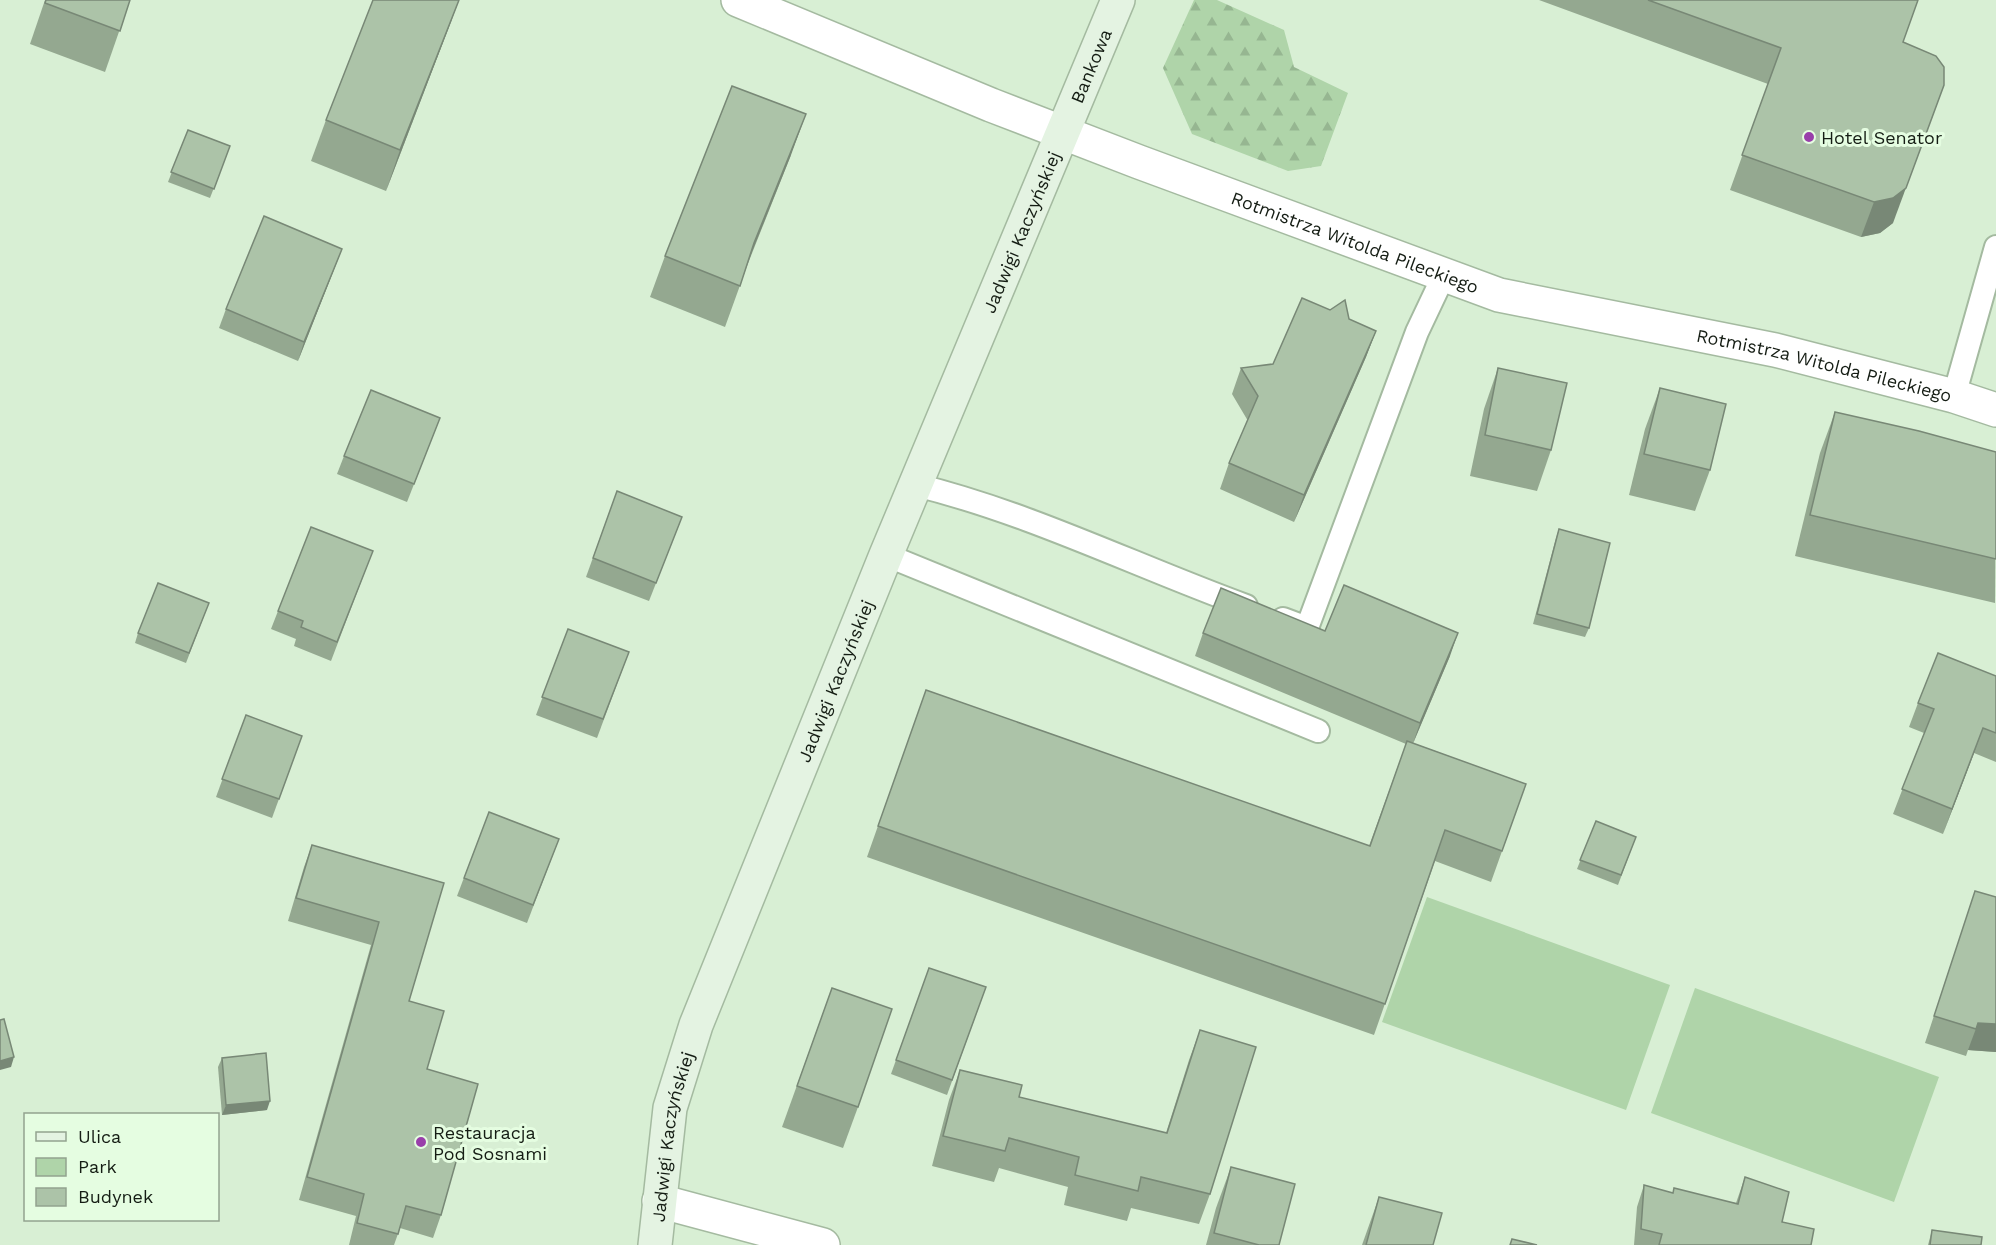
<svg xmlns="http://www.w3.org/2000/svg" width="1996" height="1245" font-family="'Work Sans',sans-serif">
  <defs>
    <pattern id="forest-firs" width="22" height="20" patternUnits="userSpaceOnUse" patternTransform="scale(1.5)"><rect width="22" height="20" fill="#afd4a9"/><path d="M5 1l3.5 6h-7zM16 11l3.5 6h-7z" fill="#96b691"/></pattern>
  </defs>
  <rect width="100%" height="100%" fill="#d8efd4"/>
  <!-- forest -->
  <path fill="url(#forest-firs)" d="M1194 0H1217L1284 30 1294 67 1348 93 1321 166 1288 171 1192 134 1163 68Z"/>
  <!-- green -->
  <g fill="#afd4a9">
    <path d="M1427 897 1670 985 1626 1110 1382 1022Z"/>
    <path d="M1695 988 1939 1077 1894 1202 1651 1113Z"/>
  </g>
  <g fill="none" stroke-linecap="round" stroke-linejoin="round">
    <defs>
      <g id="lane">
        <path d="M1954 396 1996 247"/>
        <path d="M916 485C1030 513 1136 566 1246 606"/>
        <path d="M886 555 1318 731"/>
        <path d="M1283 619 1307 628 1417 332 1444 275"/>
      </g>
      <g id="street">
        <path id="s1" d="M738 0 991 105 1139 162 1499 295 1775 350 1954 396 1996 410"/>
        <path d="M659 1201 823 1245"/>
      </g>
      <g id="secondary">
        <path id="s2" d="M655 1245 670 1108 696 1025 886 555 1118 0"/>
      </g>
    </defs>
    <!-- lane casing -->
    <use href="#lane" stroke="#a4baa0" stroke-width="26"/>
    <!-- street casing -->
    <use href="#street" stroke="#a4baa0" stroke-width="36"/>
    <!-- secondary casing -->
    <use href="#secondary" stroke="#a4baa0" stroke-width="36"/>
    <!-- lane -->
    <use href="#lane" stroke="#fff" stroke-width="22"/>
    <!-- street -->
    <use href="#street" stroke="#fff" stroke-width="33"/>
    <!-- secondary -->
    <use href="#secondary" stroke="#e4f3e2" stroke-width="33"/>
  </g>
  <!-- wall -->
  <g fill="#94a890">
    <path d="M45 0H130L105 72 30 44Z"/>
    <path d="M1539 0H1918L1903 42 1893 223 1880 233 1861 237 1730 190 1768 84Z"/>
    <path d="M452 19 386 191 311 161 326 120Z"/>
    <path d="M188 130 230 146 210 198 168 182Z"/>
    <path d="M791 155 747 266 725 327 650 297 665 256Z"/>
    <path d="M342 249 298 361 219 328 226 309Z"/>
    <path d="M1349 319 1376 331 1366 357 1294 522 1220 489 1229 463 1248 421 1232 394 1241 368 1273 364Z"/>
    <path d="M1498 368 1551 450 1537 491 1470 476 1484 409Z"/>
    <path d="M1660 388 1710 470 1695 511 1629 495 1645 429Z"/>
    <path d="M1835 412 1996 452 1995 603 1795 556 1820 453Z"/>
    <path d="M440 418 407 502 337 474 344 456Z"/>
    <path d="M617 491 682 517 649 601 586 577Z"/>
    <path d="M1559 529 1589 628 1585 637 1533 624 1556 538Z"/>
    <path d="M366 569 331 661 294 646 296 639 271 629 278 611Z"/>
    <path d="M209 603 186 663 135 643 138 633Z"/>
    <path d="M568 629 629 652 597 738 536 715Z"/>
    <path d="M1325 631 1450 656 1413 743 1526 784 1491 882 1435 861 1374 1035 867 857 926 690 1369 846 1406 744 1195 656 1203 633Z"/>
    <path d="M1996 676V762L1974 753 1943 834 1893 814 1924 733 1909 727 1918 703Z"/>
    <path d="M246 715 302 736 272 818 216 797Z"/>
    <path d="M489 812 559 839 527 923 457 896Z"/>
    <path d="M1596 821 1636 837 1618 885 1577 869Z"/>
    <path d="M312 845 444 883 409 1001 427 1069 441 1215 433 1238 400 1228 394 1245H349L356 1216 299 1200 371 945 288 921 304 867Z"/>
    <path d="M1975 891 1996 1052 1968 1050 1966 1056 1925 1043Z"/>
    <path d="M929 968 986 987 947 1095 891 1074Z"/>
    <path d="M832 988 858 1107 843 1148 782 1127Z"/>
    <path d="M1200 1030 1210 1194 1199 1224 1131 1208 1127 1221 1064 1205 1068 1187 999 1168 994 1182 932 1166 949 1100 960 1070 1019 1097 1166 1133 1189 1060Z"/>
    <path d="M222 1058 267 1110 222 1115 218 1067Z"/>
    <path d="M1231 1167 1279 1245H1206L1216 1208Z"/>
    <path d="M1745 1177 1782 1222 1811 1245H1634L1637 1207 1644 1185 1673 1193 1736 1203Z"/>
    <path d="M1379 1197 1433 1245H1362Z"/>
    <path d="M1932 1230 1981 1245H1928Z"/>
  </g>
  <!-- shaded-wall -->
  <g fill="#788876">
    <path d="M459 0 452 19 386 191 400 150Z"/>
    <path d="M1944 85 1893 223 1880 233 1861 237 1874 202Z"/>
    <path d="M806 114 791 155 739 284 754 243Z"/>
    <path d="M342 249 335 267 298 361 304 342Z"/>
    <path d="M1376 331 1366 357 1294 522 1304 495Z"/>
    <path d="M1458 633 1450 656 1412 746 1420 723Z"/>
    <path d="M1983 728 1974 753 1943 834 1952 809Z"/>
    <path d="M1978 1023 1996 1024V1052L1968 1050Z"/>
    <path d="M14 1057 11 1067 0 1070V1061Z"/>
    <path d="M270 1101 267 1110 222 1115 226 1105Z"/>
  </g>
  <!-- building -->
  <g fill="#acc3a8" stroke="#788876" stroke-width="1.5">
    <path d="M46 0H130L120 31 45 3Z"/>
    <path d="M373 0H459L400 150 326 120Z"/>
    <path d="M1648 0H1918L1903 42 1936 56 1944 67V85L1906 188 1893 198 1874 202 1742 155 1781 48Z"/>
    <path d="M732 86 806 114 754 243 740 286 665 256Z"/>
    <path d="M188 130 230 146 214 189 171 172Z"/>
    <path d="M264 216 342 249 304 342 226 309Z"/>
    <path d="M1302 298 1330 310 1345 300 1349 319 1376 331 1304 495 1229 463 1258 396 1241 368 1273 364Z"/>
    <path d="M1498 368 1567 383 1551 450 1485 435Z"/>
    <path d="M1660 388 1726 404 1710 470 1644 454Z"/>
    <path d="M371 390 440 418 414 484 344 456Z"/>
    <path d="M1835 412 1919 431 1996 452V559L1810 515Z"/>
    <path d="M617 491 682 517 656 583 593 558Z"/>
    <path d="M311 527 373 551 337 642 301 627 303 621 278 611Z"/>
    <path d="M1559 529 1610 543 1589 628 1537 614Z"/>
    <path d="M158 583 209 603 189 653 138 633Z"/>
    <path d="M1344 585 1458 633 1420 723 1203 633 1221 588 1325 631Z"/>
    <path d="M568 629 629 652 603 719 542 697Z"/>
    <path d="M1938 653 1996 676V733L1983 728 1952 809 1902 789 1934 709 1918 703Z"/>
    <path d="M926 690 1370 846 1407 741 1526 784 1502 851 1445 830 1385 1004 878 826Z"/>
    <path d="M246 715 302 736 279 799 222 779Z"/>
    <path d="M489 812 559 839 533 905 464 878Z"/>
    <path d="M1596 821 1636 837 1621 875 1580 860Z"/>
    <path d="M312 845 444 883 409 1001 444 1011 427 1069 478 1084 441 1215 406 1206 398 1234 357 1223 364 1194 307 1177 379 922 296 898Z"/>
    <path d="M1975 891 1996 897V1024L1978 1023 1976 1029 1934 1016Z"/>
    <path d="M929 968 986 987 952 1080 896 1060Z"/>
    <path d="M832 988 892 1009 858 1107 797 1086Z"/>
    <path d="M4 1019 14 1057 0 1061V1020Z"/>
    <path d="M1200 1030 1256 1047 1210 1194 1141 1177 1138 1191 1075 1175 1079 1157 1009 1138 1005 1151 943 1136 960 1070 1022 1085 1019 1097 1167 1133Z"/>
    <path d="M266 1053 270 1101 226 1105 222 1058Z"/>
    <path d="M1231 1167 1295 1184 1279 1245H1259L1214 1233Z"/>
    <path d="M1745 1177 1789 1192 1782 1222 1814 1229 1811 1245H1659L1662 1234 1641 1229 1644 1185 1673 1193 1674 1188 1738 1204Z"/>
    <path d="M1379 1197 1442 1213 1433 1245H1366Z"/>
    <path d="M1932 1230 1982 1237 1981 1245H1930Z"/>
    <path d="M1512 1239 1537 1245H1510Z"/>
  </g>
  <!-- markers -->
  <g fill="#993faa" stroke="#e5fde1" stroke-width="2">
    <circle cx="1809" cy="137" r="6"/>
    <circle cx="421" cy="1142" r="6"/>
  </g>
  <g text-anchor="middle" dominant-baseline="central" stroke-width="6" stroke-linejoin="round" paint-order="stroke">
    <!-- street labels -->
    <g font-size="18" fill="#151d14" stroke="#e5fde1">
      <text stroke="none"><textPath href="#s2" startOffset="1262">Bankowa</textPath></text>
      <text stroke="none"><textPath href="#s2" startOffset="1082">Jadwigi Kaczyńskiej</textPath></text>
      <text stroke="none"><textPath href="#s1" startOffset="663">Rotmistrza Witolda Pileckiego</textPath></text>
      <text stroke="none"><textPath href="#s1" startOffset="1149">Rotmistrza Witolda Pileckiego</textPath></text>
      <text stroke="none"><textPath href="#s2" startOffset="596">Jadwigi Kaczyńskiej</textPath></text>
      <text stroke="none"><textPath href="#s2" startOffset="110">Jadwigi Kaczyńskiej</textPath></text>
    </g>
    <!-- poi labels -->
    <g font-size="18" fill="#151d14" stroke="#e5fde1" text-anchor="start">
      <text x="1821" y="137">Hotel Senator</text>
      <text x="433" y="1132">Restauracja<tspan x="433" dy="21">Pod Sosnami</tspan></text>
    </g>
  </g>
  <!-- legend -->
  <rect x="24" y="1113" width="195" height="108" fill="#e5fde1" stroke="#92a38f" stroke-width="1.5"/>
  <rect x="36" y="1132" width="30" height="9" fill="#e4f3e2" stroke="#92a38f" stroke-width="1.5"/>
  <text x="78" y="1143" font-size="18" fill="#151d14">Ulica</text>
  <rect x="36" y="1158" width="30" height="18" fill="#afd4a9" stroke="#92a38f" stroke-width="1.5"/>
  <text x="78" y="1173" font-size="18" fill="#151d14">Park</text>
  <rect x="36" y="1188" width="30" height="18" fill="#acc3a8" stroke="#92a38f" stroke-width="1.5"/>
  <text x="78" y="1203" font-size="18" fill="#151d14">Budynek</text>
</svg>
